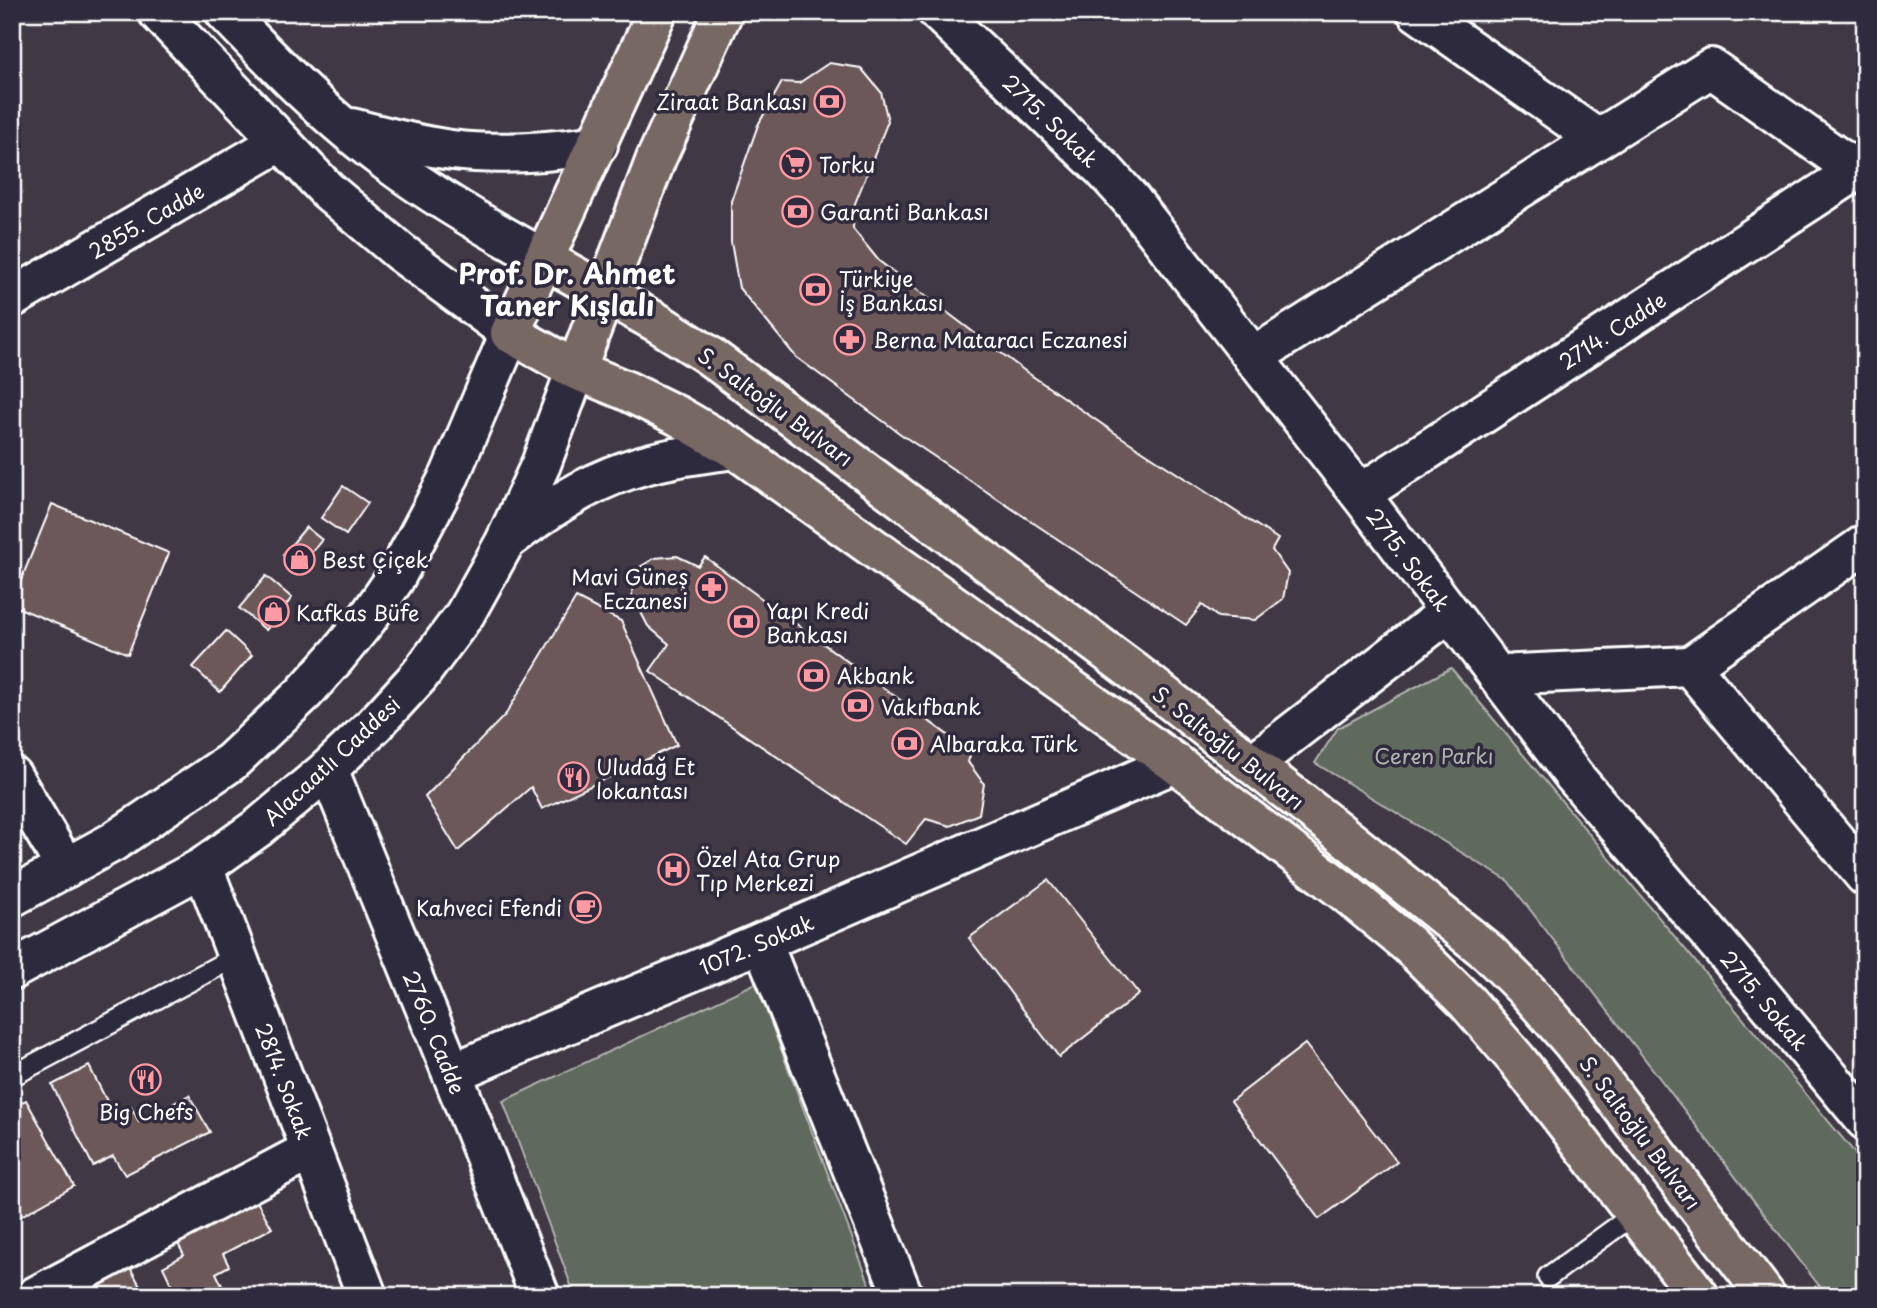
<svg xmlns="http://www.w3.org/2000/svg" width="1877" height="1308" font-family="'Playpen Sans',sans-serif">
  <rect width="100%" height="100%" fill="#413845"/>
  <filter id="ink" filterUnits="userSpaceOnUse"><feTurbulence type="fractalNoise" baseFrequency=".0143" numOctaves="2"/><feDisplacementMap in="SourceGraphic" scale="14" xChannelSelector="R" yChannelSelector="G"/><feConvolveMatrix kernelMatrix="1 2 1 2 8 2 1 2 1" color-interpolation-filters="sRGB"/></filter>
  <g filter="url(#ink)">
    <!-- green -->
    <g fill="#60695d" stroke="#b0b4ae" stroke-width="2">
      <path d="M1451 668 1865 1165V1296H1827L1508 881 1315 763 1338 728Z"/>
      <path d="M756 983 874 1296H575L503 1101Z"/>
    </g>
    <!-- building -->
    <g fill="#6c5959" stroke="#fff" stroke-width="2">
      <path d="M440 12H457L451 20Z"/>
      <path d="M829 63 861 68 881 92 888 121 854 206 853 229 879 261 1025 371 1112 431 1278 539 1272 550 1288 573 1283 599 1255 620 1218 617 1202 605 1186 625 902 435 796 357 739 288 731 242V201L758 125 782 82 799 83Z"/>
      <path d="M343 486 368 503 346 535 321 518Z"/>
      <path d="M52 504 169 553 128 654 12 605V602Z"/>
      <path d="M306 527 322 540 298 568 283 555Z"/>
      <path d="M677 556 698 566 705 557 971 752 968 762 984 784 979 814 950 826 926 819 906 844 650 671 669 644 648 626 632 595 633 580 640 567 655 558Z"/>
      <path d="M266 576 292 598 266 630 239 608Z"/>
      <path d="M576 598 621 621 677 745 542 809 531 787 458 851 425 797 506 714Z"/>
      <path d="M226 631 252 655 220 692 193 667Z"/>
      <path d="M1048 880 1139 994 1059 1057 969 938Z"/>
      <path d="M1305 1044 1397 1162 1319 1219 1231 1101Z"/>
      <path d="M89 1066 114 1115 131 1107 139 1122 189 1095 210 1132 125 1175 113 1156 93 1166 52 1085Z"/>
      <path d="M26 1100 74 1186 12 1221V1108Z"/>
      <path d="M252 1193 272 1228 223 1254 229 1266 216 1273 227 1296H177L163 1267 184 1255 174 1236Z"/>
      <path d="M129 1266 146 1296H72Z"/>
    </g>
    <g fill="none" stroke-linecap="round" stroke-linejoin="round">
      <defs>
        <g id="lane">
          <path d="M12 1076 237 956"/>
          <path d="M1548 1277 1636 1213"/>
        </g>
        <g id="street">
          <path d="M938 12 1103 169 1131 200 1360 494 1574 776 1754 986 1865 1120"/>
          <path d="M1417 12 1598 139"/>
          <path d="M12 298 280 142"/>
          <path d="M1253 357 1711 68 1857 171"/>
          <path d="M1360 494 1865 165"/>
          <path d="M1690 666 1865 876"/>
          <path d="M1497 675 1690 666 1865 544"/>
          <path d="M1252 764 1449 612"/>
          <path d="M328 769 452 1073 540 1296"/>
          <path d="M12 776 66 868"/>
          <path d="M203 867 367 1296"/>
          <path d="M762 942 903 1296"/>
          <path d="M452 1073 762 942 1175 763"/>
          <path d="M36 1296 311 1150"/>
        </g>
        <g id="secondary">
          <path d="M225 12C277 66 329 120 390 164 439 200 491 230 544 259"/>
          <path d="M351 128C384 136 418 146 452 150 500 156 550 152 598 145"/>
          <path d="M506 541C544 512 583 485 628 470 662 458 699 454 735 449"/>
          <path d="M12 897 113 842 231 762 304 693 337 656 367 619 394 580 415 541 450 475 510 333 400 252 327 190 158 12"/>
          <path d="M12 970 203 867 259 827 328 769 374 725 419 676 465 614 505 542 541 464 576 370"/>
        </g>
        <g id="primary">
          <path d="M657 12 510 333 576 370 627 391 678 416 735 449 1175 763 1345 892 1409 945 1467 1002 1517 1060 1699 1296"/>
          <path d="M544 259 658 323 708 355 796 420 1133 671 1334 828 1488 952 1529 993 1572 1042 1766 1296"/>
          <path d="M576 370 656 159 723 12"/>
        </g>
      </defs>
      <!-- lane casing -->
      <use href="#lane" stroke="#fff" stroke-width="24"/>
      <!-- street casing -->
      <use href="#street" stroke="#fff" stroke-width="44"/>
      <!-- secondary casing -->
      <use href="#secondary" stroke="#fff" stroke-width="44"/>
      <!-- primary casing -->
      <use href="#primary" stroke="#fff" stroke-width="44"/>
      <!-- lane -->
      <use href="#lane" stroke="#2f2a3d" stroke-width="19"/>
      <!-- street -->
      <use href="#street" stroke="#2f2a3d" stroke-width="38"/>
      <!-- secondary -->
      <use href="#secondary" stroke="#2f2a3d" stroke-width="38"/>
      <!-- primary -->
      <use href="#primary" stroke="#776864" stroke-width="38"/>
    </g>
  </g>
  <!-- icons -->
  <defs>
    <symbol id="bank-ring" viewBox="-11 -11 22 22"><circle r="9.5" fill="#2f2a3d" stroke="#ff9aa2" stroke-width="1.5"/><path d="M-6-4H6V4H-6ZM0-2.3a2.3 2.3 0 1 0 0 4.6a2.3 2.3 0 1 0 0-4.6Z" fill="#ff9aa2"/></symbol>
    <symbol id="supermarket-ring" viewBox="-11 -11 22 22"><circle r="9.5" fill="#2f2a3d" stroke="#ff9aa2" stroke-width="1.5"/><path d="M-6-5.5h2.5l.6 2H6L4.5 2H-2.5L-4.4-4H-6ZM-1.5 3.2a1.3 1.3 0 1 0 .1 0ZM3 3.2a1.3 1.3 0 1 0 .1 0Z" fill="#ff9aa2"/></symbol>
    <symbol id="pharmacy-ring" viewBox="-11 -11 22 22"><circle r="9.5" fill="#2f2a3d" stroke="#ff9aa2" stroke-width="1.5"/><path d="M-2-6h4v4h4v4h-4v4h-4v-4h-4v-4h4Z" fill="#ff9aa2"/></symbol>
    <symbol id="shop-ring" viewBox="-11 -11 22 22"><circle r="9.5" fill="#2f2a3d" stroke="#ff9aa2" stroke-width="1.5"/><path d="M-5-2.5h2.3a2.7 3.5 0 0 1 5.4 0H5L5.5 6h-11ZM-1.5-2.5h3a1.5 2.3 0 0 0-3 0Z" fill="#ff9aa2"/></symbol>
    <symbol id="restaurant-ring" viewBox="-11 -11 22 22"><circle r="9.5" fill="#2f2a3d" stroke="#ff9aa2" stroke-width="1.5"/><path d="M-5-6h1v4h1v-4h1v4h1v-4h1v5L-1.5 .5V6h-2V.5L-5-1ZM5-6V6H3V1.5H1.5Q1.5-4 5-6Z" fill="#ff9aa2"/></symbol>
    <symbol id="hospital-ring" viewBox="-11 -11 22 22"><circle r="9.5" fill="#2f2a3d" stroke="#ff9aa2" stroke-width="1.5"/><path d="M-5-5h3v3.5h4V-5h3V5h-3V1.5h-4V5h-3Z" fill="#ff9aa2"/></symbol>
    <symbol id="cafe-ring" viewBox="-11 -11 22 22"><circle r="9.5" fill="#2f2a3d" stroke="#ff9aa2" stroke-width="1.5"/><path d="M-5.5-4.5H6V0H3Q3 3.5 0 3.5H-2.5Q-5.5 3.5-5.5 0ZM3-3.2v2h1.7v-2ZM-6 4.5H4V6H-6Z" fill="#ff9aa2"/></symbol>
  </defs>
  <g fill-rule="evenodd">
    <use href="#bank-ring" x="812" y="84" width="35" height="35"/>
    <use href="#supermarket-ring" x="778" y="146" width="35" height="35"/>
    <use href="#bank-ring" x="780" y="194" width="35" height="35"/>
    <use href="#bank-ring" x="798" y="272" width="35" height="35"/>
    <use href="#pharmacy-ring" x="832" y="322" width="35" height="35"/>
    <use href="#shop-ring" x="282" y="542" width="35" height="35"/>
    <use href="#pharmacy-ring" x="694" y="570" width="35" height="35"/>
    <use href="#shop-ring" x="256" y="594" width="35" height="35"/>
    <use href="#bank-ring" x="726" y="604" width="35" height="35"/>
    <use href="#bank-ring" x="796" y="658" width="35" height="35"/>
    <use href="#bank-ring" x="840" y="688" width="35" height="35"/>
    <use href="#bank-ring" x="890" y="726" width="35" height="35"/>
    <use href="#restaurant-ring" x="556" y="760" width="35" height="35"/>
    <use href="#hospital-ring" x="656" y="852" width="35" height="35"/>
    <use href="#cafe-ring" x="568" y="890" width="35" height="35"/>
    <use href="#restaurant-ring" x="128" y="1062" width="35" height="35"/>
  </g>
  <g text-anchor="middle" dominant-baseline="central" stroke-width="7" stroke-linejoin="round" paint-order="stroke">
    <!-- poi labels -->
    <g font-size="21" fill="#fff" stroke="#2f2a3d" text-anchor="start">
      <text x="807" y="101" text-anchor="end">Ziraat Bankası</text>
      <text x="819" y="164">Torku</text>
      <text x="820" y="211">Garanti Bankası</text>
      <text x="839" y="278">Türkiye<tspan x="839" dy="24">İş Bankası</tspan></text>
      <text x="873" y="339">Berna Mataracı Eczanesi</text>
      <text x="322" y="559">Best Çiçek</text>
      <text x="688" y="576" text-anchor="end">Mavi Güneş<tspan x="688" dy="24">Eczanesi</tspan></text>
      <text x="766" y="610">Yapı Kredi<tspan x="766" dy="24">Bankası</tspan></text>
      <text x="296" y="612">Kafkas Büfe</text>
      <text x="837" y="675">Akbank</text>
      <text x="881" y="706">Vakıfbank</text>
      <text x="930" y="743">Albaraka Türk</text>
      <text x="596" y="766">Uludağ Et<tspan x="596" dy="24">lokantası</tspan></text>
      <text x="696" y="858">Özel Ata Grup<tspan x="696" dy="24">Tıp Merkezi</tspan></text>
      <text x="562" y="907" text-anchor="end">Kahveci Efendi</text>
      <text x="146" y="1111" text-anchor="middle">Big Chefs</text>
    </g>
    <!-- street labels -->
    <g font-size="21" fill="#fff" stroke="#2f2a3d">
      <text transform="translate(1051 120) rotate(44)">2715. Sokak</text>
      <text transform="translate(146 220) rotate(-30)">2855. Cadde</text>
      <text transform="translate(1612 330) rotate(-33)">2714. Cadde</text>
      <text transform="translate(776 406) rotate(36)">S. Saltoğlu Bulvarı</text>
      <text transform="translate(1409 559) rotate(53)">2715. Sokak</text>
      <text transform="translate(1229 747) rotate(38)">S. Saltoğlu Bulvarı</text>
      <text transform="translate(331 760) rotate(-43)">Alacaatlı Caddesi</text>
      <text transform="translate(756 944) rotate(-23)">1072. Sokak</text>
      <text transform="translate(1765 1000) rotate(50)">2715. Sokak</text>
      <text transform="translate(435 1032) rotate(68)">2760. Cadde</text>
      <text transform="translate(285 1081) rotate(69)">2814. Sokak</text>
      <text transform="translate(1641 1132) rotate(53)">S. Saltoğlu Bulvarı</text>
    </g>
    <!-- park labels -->
    <g font-size="21" fill="#b0b4ae" stroke="#2f2a3d">
      <text x="1434" y="755">Ceren Parkı</text>
    </g>
    <!-- district labels -->
    <g font-size="28" font-weight="bold" fill="#fff" stroke="#2f2a3d">
      <text x="567" y="272">Prof. Dr. Ahmet<tspan x="567" dy="32">Taner Kışlalı</tspan></text>
    </g>
  </g>
  <!-- margin -->
  <rect width="1877" height="1308" fill="none" stroke="#2f2a3d" stroke-width="42"/>
  <rect x="21" y="21" width="1835" height="1266" fill="none" stroke="#fff" stroke-width="2.5" filter="url(#ink)"/>
</svg>
